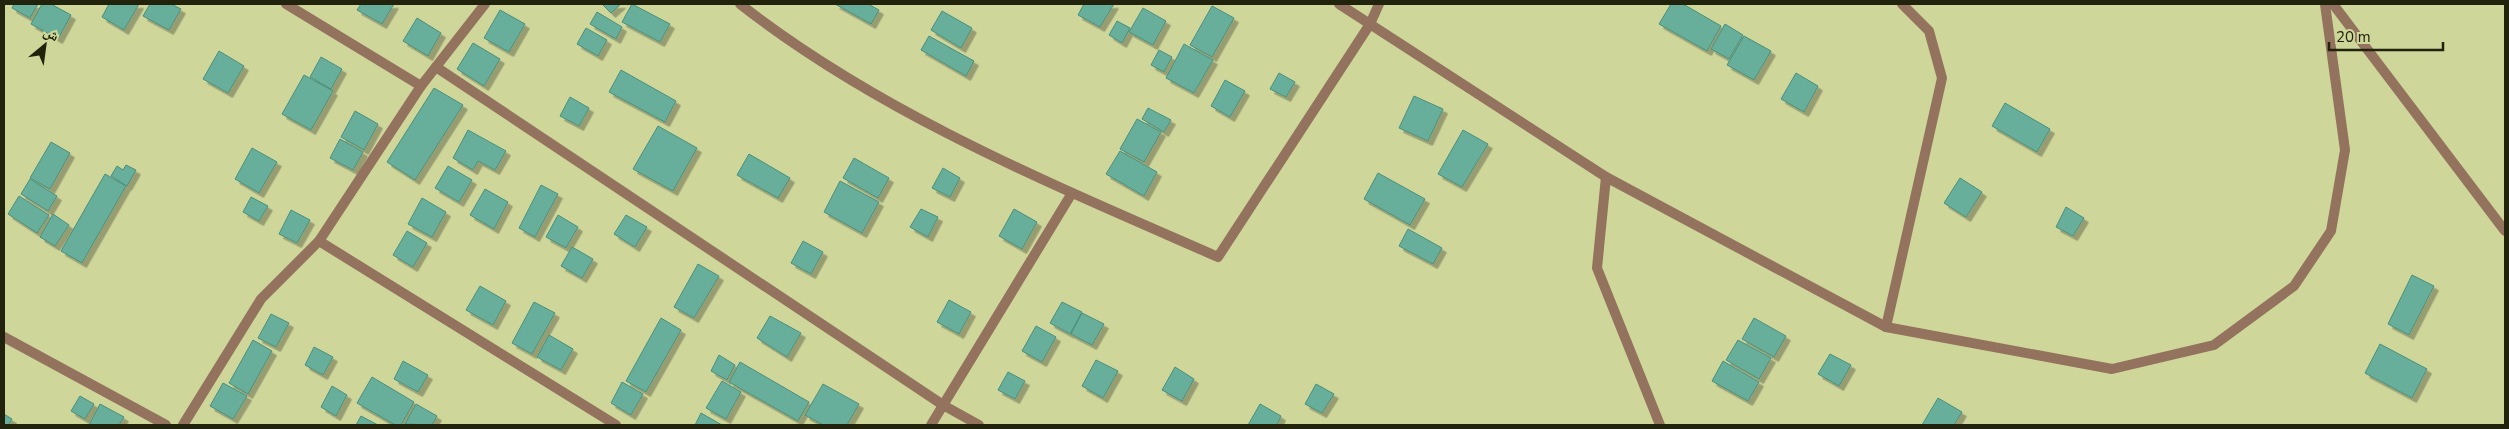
<svg xmlns="http://www.w3.org/2000/svg" width="2509" height="429" font-family="'Nunito Sans','Noto Naskh Arabic',sans-serif">
  <defs>
    <filter id="shadow"><feDropShadow dx="4.5" dy="4.5" stdDeviation="0" flood-color="#0004"/></filter>
  </defs>
  <rect width="100%" height="100%" fill="#ced69a"/>
  <!-- building -->
  <g fill="#68af9b" stroke="#488f7c" filter="url(#shadow)">
    <path d="M14 4H38L30 18 12 8Z"/>
    <path d="M42 4H51L71 15 58 39 31 24Z"/>
    <path d="M109 4H139L124 30 102 17Z"/>
    <path d="M150 4H171L181 9 169 30 143 16Z"/>
    <path d="M361 4H394L382 24 357 10Z"/>
    <path d="M602 4H621L611 13Z"/>
    <path d="M632 4 670 24 660 42 622 22Z"/>
    <path d="M835 4H868L879 10 871 24Z"/>
    <path d="M1084 4H1114L1100 27 1078 15Z"/>
    <path d="M1671 4H1683L1721 26 1707 51 1659 24Z"/>
    <path d="M1212 6 1234 18 1212 57 1190 45Z"/>
    <path d="M1143 8 1166 21 1153 45 1129 32Z"/>
    <path d="M500 10 525 24 509 52 484 38Z"/>
    <path d="M942 11 972 28 961 48 931 30Z"/>
    <path d="M597 12 622 27 616 39 590 24Z"/>
    <path d="M417 18 441 33 428 56 403 41Z"/>
    <path d="M1117 21 1130 28 1122 43 1109 35Z"/>
    <path d="M1725 24 1743 35 1729 59 1711 49Z"/>
    <path d="M586 28 607 40 598 56 577 44Z"/>
    <path d="M929 36 974 61 966 76 921 50Z"/>
    <path d="M1744 36 1771 51 1754 80 1727 65Z"/>
    <path d="M473 43 500 59 484 86 457 69Z"/>
    <path d="M1184 44 1213 60 1194 93 1166 78Z"/>
    <path d="M1159 50 1172 57 1164 72 1151 65Z"/>
    <path d="M219 51 244 66 228 93 203 79Z"/>
    <path d="M321 57 342 69 331 89 310 77Z"/>
    <path d="M621 70 676 101 665 122 609 92Z"/>
    <path d="M1279 73 1295 82 1286 97 1270 89Z"/>
    <path d="M1796 73 1818 86 1804 112 1781 99Z"/>
    <path d="M304 75 333 91 311 130 282 114Z"/>
    <path d="M1225 80 1245 91 1230 117 1211 106Z"/>
    <path d="M434 88 463 105 415 180 387 162Z"/>
    <path d="M1414 96 1443 109 1428 141 1399 128Z"/>
    <path d="M570 97 589 108 579 126 560 116Z"/>
    <path d="M2005 103 2050 129 2037 152 1992 126Z"/>
    <path d="M1148 108 1171 120 1164 132 1142 119Z"/>
    <path d="M355 111 378 124 364 150 341 137Z"/>
    <path d="M1137 119 1161 132 1144 162 1120 149Z"/>
    <path d="M658 126 697 148 673 191 633 169Z"/>
    <path d="M468 130 506 151 495 170 478 161 473 170 453 158Z"/>
    <path d="M1463 130 1488 144 1462 187 1438 174Z"/>
    <path d="M340 139 363 152 353 170 330 158Z"/>
    <path d="M51 142 70 153 50 189 30 178Z"/>
    <path d="M252 148 277 162 259 193 235 179Z"/>
    <path d="M1120 151 1157 172 1144 196 1106 174Z"/>
    <path d="M749 154 790 178 778 198 737 175Z"/>
    <path d="M854 158 889 178 878 198 843 178Z"/>
    <path d="M126 165 136 170 127 186 111 176 117 166 123 170Z"/>
    <path d="M448 166 472 180 459 202 435 188Z"/>
    <path d="M943 168 960 178 950 197 932 188Z"/>
    <path d="M1378 173 1425 199 1410 225 1364 199Z"/>
    <path d="M105 174 126 186 82 263 61 251Z"/>
    <path d="M1960 178 1982 192 1966 217 1944 203Z"/>
    <path d="M30 179 57 196 48 211 21 194Z"/>
    <path d="M840 181 879 202 862 233 824 212Z"/>
    <path d="M541 185 558 194 535 237 519 228Z"/>
    <path d="M485 189 508 202 494 229 470 215Z"/>
    <path d="M19 196 49 215 37 233 8 214Z"/>
    <path d="M251 197 268 206 259 221 243 212Z"/>
    <path d="M422 198 446 212 432 237 408 224Z"/>
    <path d="M2066 207 2084 218 2073 236 2056 227Z"/>
    <path d="M921 209 938 217 928 237 910 227Z"/>
    <path d="M1014 209 1037 222 1022 249 999 236Z"/>
    <path d="M291 210 310 220 297 243 279 234Z"/>
    <path d="M53 214 69 225 55 246 40 237Z"/>
    <path d="M558 215 578 227 566 248 546 237Z"/>
    <path d="M626 215 647 227 635 247 614 234Z"/>
    <path d="M1408 229 1442 248 1433 264 1399 246Z"/>
    <path d="M407 231 427 243 413 267 393 255Z"/>
    <path d="M803 241 823 252 811 274 791 263Z"/>
    <path d="M572 247 593 259 582 278 561 266Z"/>
    <path d="M698 264 719 276 694 318 674 307Z"/>
    <path d="M2412 275 2434 286 2409 335 2388 324Z"/>
    <path d="M480 286 506 301 493 325 466 310Z"/>
    <path d="M949 300 971 312 959 334 937 322Z"/>
    <path d="M534 302 555 313 532 354 512 343Z"/>
    <path d="M1062 302 1082 312 1070 334 1050 323Z"/>
    <path d="M1082 313 1104 324 1092 345 1071 334Z"/>
    <path d="M271 314 289 323 276 347 258 338Z"/>
    <path d="M770 316 801 333 787 357 757 338Z"/>
    <path d="M661 318 681 330 646 392 626 381Z"/>
    <path d="M1754 318 1786 336 1774 357 1742 339Z"/>
    <path d="M1036 326 1056 337 1042 362 1022 351Z"/>
    <path d="M549 335 573 349 561 370 537 357Z"/>
    <path d="M253 340 272 351 248 394 229 383Z"/>
    <path d="M1738 340 1771 358 1759 379 1726 360Z"/>
    <path d="M2380 344 2427 369 2412 398 2365 373Z"/>
    <path d="M314 347 333 357 323 375 305 365Z"/>
    <path d="M1830 354 1851 365 1839 386 1818 374Z"/>
    <path d="M719 355 735 365 727 380 711 371Z"/>
    <path d="M1096 360 1118 371 1103 398 1082 386Z"/>
    <path d="M403 361 428 375 418 392 394 379Z"/>
    <path d="M1723 361 1759 382 1748 401 1712 381Z"/>
    <path d="M740 362 809 402 798 421 729 382Z"/>
    <path d="M1175 367 1194 379 1182 401 1162 390Z"/>
    <path d="M1008 372 1025 381 1015 399 998 390Z"/>
    <path d="M372 377 414 402 401 425H395L357 403Z"/>
    <path d="M722 381 741 392 726 419 706 408Z"/>
    <path d="M622 382 643 394 631 415 611 403Z"/>
    <path d="M223 383 247 396 233 419 210 406Z"/>
    <path d="M823 384 859 404 847 425H823L805 415Z"/>
    <path d="M1316 384 1334 394 1322 413 1305 404Z"/>
    <path d="M332 386 347 395 336 416 321 407Z"/>
    <path d="M80 396 94 404 85 419 71 411Z"/>
    <path d="M1938 398 1962 412 1954 425H1922Z"/>
    <path d="M100 404 124 417 119 425H89Z"/>
    <path d="M416 404 437 416 432 425 405 424Z"/>
    <path d="M1260 404 1281 416 1277 425H1248Z"/>
    <path d="M701 413 722 425H695Z"/>
    <path d="M4 414 12 419 8 425H4Z"/>
    <path d="M361 416 378 425H356Z"/>
  </g>
  <g fill="none" stroke-linecap="round" stroke-linejoin="round">
    <!-- street -->
    <g stroke="#93725e" stroke-width="10">
      <path d="M286 4 421 86"/>
      <path d="M740 4C882 115 1054 185 1218 257L1370 24 1379 4"/>
      <path d="M1339 4 1606 177 1886 327 2112 369 2214 345 2294 286 2331 231 2345 150 2325 4"/>
      <path d="M2333 4 2505 231"/>
      <path d="M436 67 943 405 979 425"/>
      <path d="M1606 177 1597 268 1660 425"/>
      <path d="M319 241 616 425"/>
      <path d="M1886 327 1942 78 1929 31 1902 4"/>
      <path d="M4 337 166 425"/>
      <path d="M183 425 261 299 319 241 421 86 485 4"/>
      <path d="M931 425 1072 193"/>
    </g>
  </g>
  <!-- border -->
  <rect width="2509" height="429" fill="none" stroke="#21230c" stroke-width="10"/>
  <!-- north arrow -->
  <g transform="translate(45 45) rotate(29)" stroke="#ced69a" stroke-width="4" paint-order="stroke">
  <path d="M0-4L9 19L0 12L-9 19Z" fill="#21230c"/>
  <text y="-8" font-size="14" font-weight="bold" text-anchor="middle" fill="#21230c">ش</text>
  </g>
  <!-- scale -->
  <path d="M2329 42v8h114v-8" fill="none" stroke="#21230c" stroke-width="2.5"/>
  <text x="2336" y="42" font-size="15" fill="#21230c" stroke="#ced69a" stroke-width="4" paint-order="stroke">20 m</text>
</svg>
